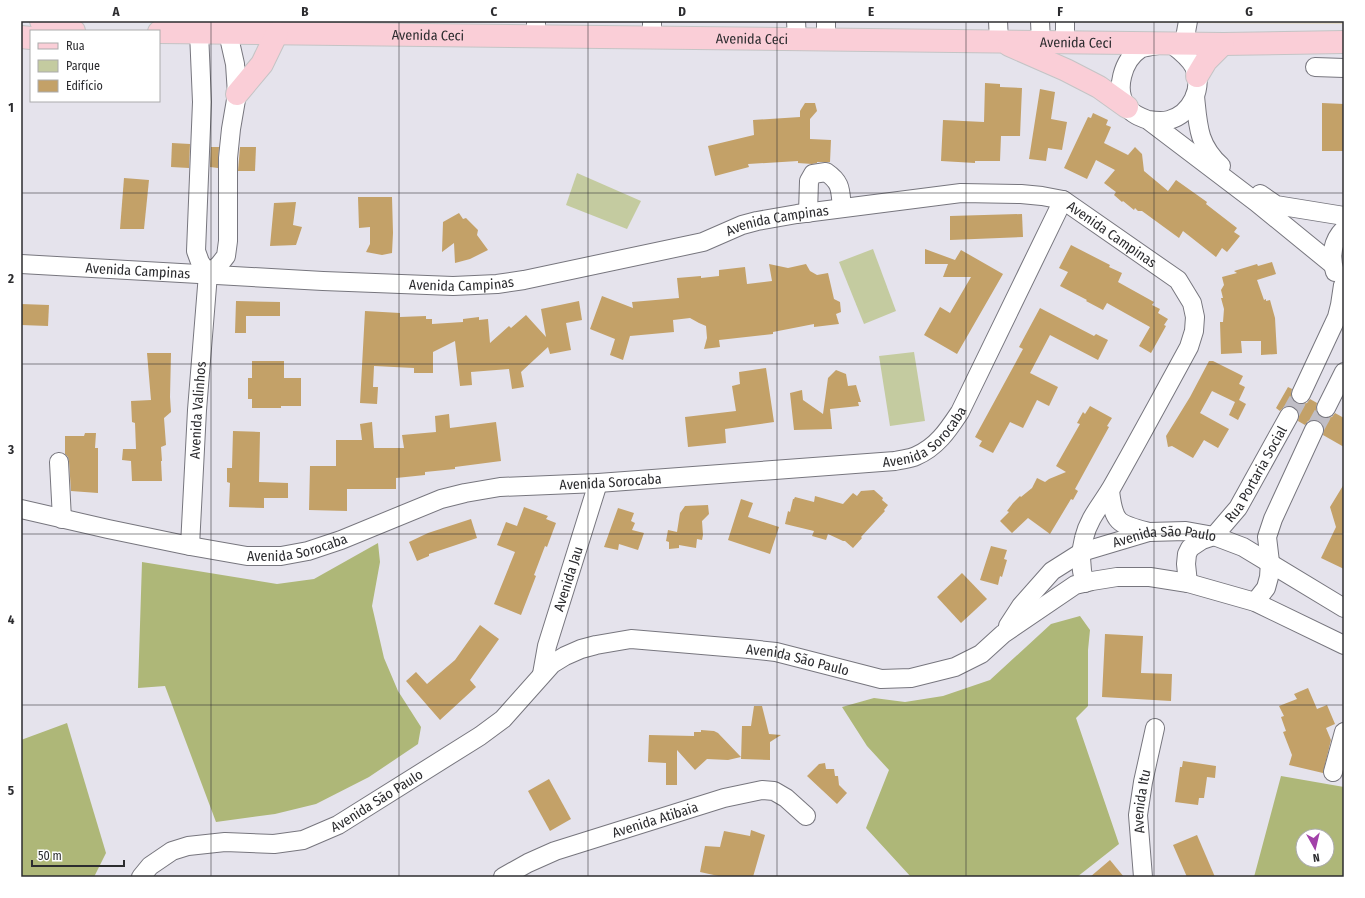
<svg xmlns="http://www.w3.org/2000/svg" width="1365" height="898" font-family="'Fira Sans Condensed',sans-serif">
  <rect width="100%" height="100%" fill="#e5e3ec"/>
  <!-- industrial -->
  <path fill="#e3dac5" d="M866 21H1344V24Z"/>
  <!-- green -->
  <g fill="#c4cba0">
    <path d="M577 173 641 201 627 229 566 205Z"/>
    <path d="M873 249 896 311 864 324 839 262Z"/>
    <path d="M914 352 925 421 890 426 879 356Z"/>
  </g>
  <!-- forest -->
  <g fill="#aeb778" fill-rule="evenodd">
    <path d="M378 543 380 562 372 606 384 658 398 691 421 727 418 744 369 777 316 804 275 814 216 822 165 686 138 688 142 562 277 584 314 579Z"/>
    <path d="M1080 616 1090 630 1088 650V706L1076 718 1119 844 1077 877H911L866 828 889 770 867 746 842 707 874 698 905 702 943 696 990 680 1051 624Z"/>
    <path d="M67 723 106 853 94 877H21V740Z"/>
    <path d="M1281 776 1344 787V877H1254ZM1303 836H1327V860H1303Z"/>
  </g>
  <!-- building -->
  <g fill="#c3a168">
    <path d="M985 83 1000 84V87L1022 88 1020 136H1001L1000 161H975V163L941 161 943 120 984 122Z"/>
    <path d="M1040 89 1055 92 1051 119 1067 122 1062 150 1048 148 1046 161 1029 159Z"/>
    <path d="M805 103H815L817 111 810 119V139L831 140 830 162H817V163L812 164 798 163V161L748 164 749 167 715 176 708 146 754 135 753 120 800 117V111Z"/>
    <path d="M1322 103 1344 104V151H1322Z"/>
    <path d="M1093 113 1108 120 1106 125 1111 127 1104 143 1128 155 1135 147 1142 154 1144 171 1168 191 1176 180 1207 202 1206 204 1237 228 1234 232 1240 236 1227 252 1222 248 1216 257 1183 231 1179 238 1142 211H1138L1135 208 1134 210 1123 201 1122 202 1114 195 1116 192 1104 183 1115 170 1096 160 1087 179 1064 168 1088 117 1091 118Z"/>
    <path d="M172 143 190 144 189 168 171 167Z"/>
    <path d="M211 147H219L218 168 210 167Z"/>
    <path d="M240 147H256L255 171H238Z"/>
    <path d="M124 178 149 180 144 229H120Z"/>
    <path d="M358 197H392L393 233 392 253 382 255 366 252 370 244V227L359 228Z"/>
    <path d="M296 202 293 225 302 227 296 245 270 246 274 203Z"/>
    <path d="M459 213 463 219 466 218 478 230 477 235 488 250 470 259 455 263 454 243 442 252 443 222Z"/>
    <path d="M1022 214 1023 237 950 240V216Z"/>
    <path d="M1071 245 1110 265 1109 267 1122 273 1118 282 1154 302 1152 305 1160 309 1158 313 1168 319 1164 325 1166 326 1151 353 1139 346 1150 327 1107 303 1103 310 1086 301 1087 300 1060 286 1068 272 1059 268Z"/>
    <path d="M925 249 955 260 961 250 1003 274 957 354 924 335 940 307 950 313 971 277H943L948 264H925Z"/>
    <path d="M1272 262 1276 274 1257 280 1264 300 1266 299V301L1270 300 1275 318 1277 354 1261 355V341H1241L1242 353 1221 354 1220 322H1223L1224 309 1221 298H1223L1221 290 1224 285 1222 277 1237 273 1234 271 1257 264 1258 266Z"/>
    <path d="M769 264 788 268 806 264 810 271 817 275 828 273 834 299 840 302 841 312 836 314 839 324 814 327V324L773 332V334L719 340 720 347 704 349 707 338 706 326 699 323 690 318 673 320 674 332 630 336 623 360 610 355 615 339 590 329 602 296 633 308 632 302 679 298 677 278 701 276V278L719 276V270L745 267 747 284 772 281Z"/>
    <path d="M236 301 280 302V316H246V333H235Z"/>
    <path d="M579 301 582 320 566 323 571 350 550 354 548 347 521 372 524 387 512 389 509 369 471 372 472 385 460 386 455 341 433 352V373H414V368L374 366 373 387H378L377 404 360 403 365 311 400 313V317L426 316V319H432V324L463 322V319L479 317V320L488 319 490 343 509 326 511 328 526 315 546 337 541 309Z"/>
    <path d="M21 304 49 305 48 326 21 325Z"/>
    <path d="M1040 308 1094 336 1096 334 1108 340 1098 360 1050 335 1030 373 1058 387 1049 406 1037 400 1023 428 1010 422 993 453 979 446 982 441 975 437 1023 349 1019 347Z"/>
    <path d="M147 353H171L170 397 171 412 164 418 166 445 161 447 162 461H161L162 481H132L131 461 122 460 123 449H136L135 423 132 422 131 401 151 400Z"/>
    <path d="M252 361H284V378H301V406H281V408H252V399H248V378H252Z"/>
    <path d="M1209 361H1213L1243 376 1239 384 1245 387 1239 400 1246 404 1238 420 1229 415 1235 402 1212 391 1200 413 1229 429 1218 448 1204 440 1193 458 1172 446 1168 447 1166 436 1190 397Z"/>
    <path d="M766 368 774 422 725 429 726 443 688 447 685 417 736 411 732 386 740 384 739 372Z"/>
    <path d="M836 370 846 374 848 386 856 385 861 402H858L859 406 830 409 832 429 794 430 790 393 802 390 803 400 823 414 828 378Z"/>
    <path d="M1288 387 1292 389 1291 395 1292 400 1296 403 1302 404 1307 403 1310 399 1317 403 1316 409 1317 414 1321 417 1327 418 1332 417 1335 413 1344 418V447L1323 435 1324 429 1323 424 1319 421 1313 420 1308 421 1305 425 1298 421 1299 415 1298 411 1294 407 1288 406 1284 407 1280 411 1276 408Z"/>
    <path d="M1090 406 1112 418 1107 426 1109 427 1075 489 1078 491 1073 500 1071 499 1050 534 1028 518 1012 533 1000 521 1009 512 1007 511 1013 503 1020 496 1021 497 1032 488 1037 478 1045 482 1049 479 1066 472 1056 466 1080 424 1077 423 1083 412 1085 414Z"/>
    <path d="M449 414 450 428 496 422 501 461 455 467V469L425 472V475L396 478V489H347V511L309 510 310 466H336V440H362L360 424 372 422 374 448H404L402 435 436 432 435 416Z"/>
    <path d="M233 431 260 432 259 482 288 483V498H264V508L229 507 230 483 227 482V468H232Z"/>
    <path d="M85 433H96L95 448H98V493L71 491 69 461 68 457 65 454V436H84Z"/>
    <path d="M1344 484V569L1321 558 1336 527 1330 507Z"/>
    <path d="M874 490 883 498 882 500 888 505 884 510 885 511 861 537 862 538 853 548 845 541H843L828 534 826 540 812 536 814 531 785 524 788 511 790 512 793 499H794L795 497 814 502 815 496 843 504 853 493 857 496 861 491Z"/>
    <path d="M741 499 753 503 748 517 779 527 770 554 728 540Z"/>
    <path d="M708 505 709 514 702 521 703 535 702 540 697 539 696 548 679 545V548L669 549V542L666 541 668 530 677 532 680 513 685 506Z"/>
    <path d="M524 507 548 516 546 519 556 523 547 547 545 546 534 575 536 576 521 615 494 604 515 552 497 545 506 522 517 526Z"/>
    <path d="M618 508 634 513 631 521 635 523 632 530 644 533 638 550 619 544 618 550 604 547Z"/>
    <path d="M471 519 477 538 429 554V556L417 561 409 542 428 533Z"/>
    <path d="M991 546 1007 550 1004 559 1007 560 1002 577 1000 576 998 585 980 580Z"/>
    <path d="M962 573 987 599 961 623 937 597Z"/>
    <path d="M480 625 499 639 470 680 476 687 440 720 406 681 416 672 427 684 455 660Z"/>
    <path d="M1105 634 1143 636 1141 673 1172 674 1171 701 1102 697Z"/>
    <path d="M1308 688 1317 709 1327 705 1335 724 1326 728 1331 740 1323 773 1289 765 1292 755 1283 732 1286 731 1281 717 1284 716 1279 706 1297 699 1294 694Z"/>
    <path d="M754 706H762L769 734 781 735 770 742V760L741 759 742 726H751Z"/>
    <path d="M701 730 714 731 718 733 741 757 728 760 707 759 695 770 677 750V785H666V763L648 762 649 735 694 736V732H701Z"/>
    <path d="M1183 761 1216 766 1215 778 1207 777 1204 798H1199L1198 805 1175 802 1180 767H1182Z"/>
    <path d="M825 763 826 769H834L835 776H838L839 785 847 793 837 804 807 776 819 764Z"/>
    <path d="M549 779 571 819 550 831 528 791Z"/>
    <path d="M751 830 765 835 753 877H723L700 872 705 846 720 847 724 831 750 836Z"/>
    <path d="M1197 835 1215 877H1187L1173 845Z"/>
    <path d="M1110 860 1124 877H1090Z"/>
  </g>
  <g fill="none" stroke-linecap="round" stroke-linejoin="round">
    <!-- minor-tunnel -->
    <g stroke="#c0bec6" stroke-width="18" stroke-dasharray="18 9" stroke-linecap="butt">
      <path d="M1289 416 1301 394"/>
      <path d="M1314 430 1326 408"/>
    </g>
    <defs>
      <g id="minor">
        <path d="M536 21V36"/>
        <path d="M796 21 797 39"/>
        <path d="M826 21V39"/>
        <path d="M998 21 999 41"/>
        <path d="M1040 21 1041 42"/>
        <path d="M652 37V21"/>
        <path d="M1065 42V21"/>
        <path d="M1184 43 1188 21"/>
        <path d="M1315 67 1344 68"/>
        <path d="M1195 96C1198 126 1198 145 1221 166"/>
        <path d="M1148 120C1155 121 1162 122 1169 120 1191 114 1204 88 1194 67 1189 57 1179 50 1170 43 1163 45 1146 46 1140 49 1123 60 1114 90 1127 107 1132 114 1140 117 1148 120L1256 202 1332 264"/>
        <path d="M1260 194 1276 205 1344 216"/>
        <path d="M808 213 809 181 813 174 826 172C842 183 840 190 842 208"/>
        <path id="s1" d="M21 264 323 281 453 286 497 284 524 280 703 242 742 225 757 221 797 214 961 193 1021 194 1042 196 1063 200 1178 280 1192 303 1195 317 1194 331 1189 347C1164 393 1139 439 1113 485 1103 503 1089 517 1084 538 1080 553 1080 568 1085 583"/>
        <path d="M1335 272C1330 257 1332 241 1344 229"/>
        <path d="M208 274 219 265 226 256 228 241V158L231 129 237 94 235 64 228 33 229 21"/>
        <path d="M1301 394 1337 317 1340 305 1343 285"/>
        <path d="M1326 408 1344 372"/>
        <path d="M59 462 62 519"/>
        <path d="M1110 491C1114 524 1118 524 1149 532"/>
        <path id="s2" d="M21 509 108 529 190 546 247 556H281L308 551 341 540 441 499 465 493 500 487 598 483 895 461C902 459 910 459 916 456 937 447 948 430 960 412L1063 200"/>
        <path id="s3" d="M190 546 197 410 208 274 200 262 196 251 202 102 199 32"/>
        <path id="s4" d="M1188 583 1186 564 1187 554 1190 548 1202 540 1214 536 1238 508 1289 416"/>
        <path d="M1255 602 1266 588 1269 577 1270 562 1267 537 1273 519 1314 430"/>
        <path id="s5" d="M1008 626 1021 606 1052 571 1082 552 1149 532 1186 531 1214 536 1243 547 1344 608"/>
        <path id="s6" d="M542 674 547 646 598 483"/>
        <path d="M1333 772 1344 732"/>
        <path id="s7" d="M141 877 150 866 172 851 188 846 225 842 274 844 303 840 338 825 480 736 503 719 552 664 565 656 581 649 596 645 631 639 749 649 776 652 881 679 911 678 955 667 981 654 1003 634 1075 585 1092 581 1117 577H1150L1188 583 1255 602 1344 645"/>
        <path id="s8" d="M503 877 528 863 555 851 724 798 762 790 774 791 786 798 806 816"/>
        <path id="s9" d="M1143 877 1138 815 1143 782 1155 728"/>
      </g>
      <g id="major">
        <path d="M41 21 74 31"/>
        <path id="s10" d="M159 32 1223 44 1344 42"/>
        <path d="M21 37 31 38"/>
        <path d="M1009 45 1066 70 1099 87 1127 107"/>
        <path d="M1197 76 1206 61 1223 44"/>
        <path d="M237 94 262 64 277 33"/>
      </g>
    </defs>
    <!-- minor casing -->
    <use href="#minor" stroke="#77767e" stroke-width="20"/>
    <!-- major casing -->
    <use href="#major" stroke="#c4c4c5" stroke-width="24"/>
    <!-- minor -->
    <use href="#minor" stroke="#fff" stroke-width="18"/>
    <!-- major -->
    <use href="#major" stroke="#faced7" stroke-width="22"/>
  </g>
  <!-- grid -->
  <path fill="none" stroke="#2c2c2f" stroke-width="1" stroke-opacity="0.55" d="M211 21V877M399 21V877M588 21V877M777 21V877M966 21V877M1154 21V877M21 193H1344M21 364H1344M21 534H1344M21 705H1344"/>
  <g text-anchor="middle" dominant-baseline="central" stroke-width="4" stroke-linejoin="round" paint-order="stroke">
    <!-- street labels -->
    <g font-size="14" fill="#2c2c2f" stroke="#fff">
      <text stroke="none"><textPath href="#s10" startOffset="269">Avenida Ceci</textPath></text>
      <text stroke="none"><textPath href="#s10" startOffset="593">Avenida Ceci</textPath></text>
      <text stroke="none"><textPath href="#s10" startOffset="917">Avenida Ceci</textPath></text>
      <text stroke="none"><textPath href="#s1" startOffset="765">Avenida Campinas</textPath></text>
      <text stroke="none"><textPath href="#s1" startOffset="1113">Avenida Campinas</textPath></text>
      <text stroke="none"><textPath href="#s1" startOffset="117">Avenida Campinas</textPath></text>
      <text stroke="none"><textPath href="#s1" startOffset="441">Avenida Campinas</textPath></text>
      <text stroke="none"><textPath href="#s3" startOffset="136">Avenida Valinhos</textPath></text>
      <text stroke="none"><textPath href="#s2" startOffset="930">Avenida Sorocaba</textPath></text>
      <text stroke="none"><textPath href="#s4" startOffset="138">Rua Portaria Social</textPath></text>
      <text stroke="none"><textPath href="#s2" startOffset="606">Avenida Sorocaba</textPath></text>
      <text stroke="none"><textPath href="#s5" startOffset="191">Avenida São Paulo</textPath></text>
      <text stroke="none"><textPath href="#s2" startOffset="282">Avenida Sorocaba</textPath></text>
      <text stroke="none"><textPath href="#s6" startOffset="99">Avenida Jau</textPath></text>
      <text stroke="none"><textPath href="#s7" startOffset="733">Avenida São Paulo</textPath></text>
      <text stroke="none"><textPath href="#s7" startOffset="257">Avenida São Paulo</textPath></text>
      <text stroke="none"><textPath href="#s9" startOffset="76">Avenida Itu</textPath></text>
      <text stroke="none"><textPath href="#s8" startOffset="163">Avenida Atibaia</textPath></text>
    </g>
  </g>
  <!-- border -->
  <rect width="1365" height="898" fill="none" stroke="#ffffff" stroke-width="44"/>
  <!-- legend -->
  <rect x="30" y="30" width="130" height="72" fill="#ffffff" stroke="#ababac"/>
  <rect x="38" y="43" width="20" height="6" fill="#faced7" stroke="#ababac"/>
  <text x="66" y="50" font-size="12" fill="#2c2c2f">Rua</text>
  <rect x="38" y="60" width="20" height="12" fill="#c4cba0" stroke="#ababac"/>
  <text x="66" y="70" font-size="12" fill="#2c2c2f">Parque</text>
  <rect x="38" y="80" width="20" height="12" fill="#c3a168" stroke="#ababac"/>
  <text x="66" y="90" font-size="12" fill="#2c2c2f">Edifício</text>
  <!-- north arrow -->
  <g transform="translate(1315 848) rotate(172)"><circle r="19" fill="#ffffff" stroke="#ababac"/>
  <path d="M0-3L7 15L0 10L-7 15Z" fill="#a241a9"/>
  <text y="-6" font-size="11" font-weight="bold" text-anchor="middle" fill="#2c2c2f">N</text>
  </g>
  <!-- scale -->
  <path d="M32 860v6h92v-6" fill="none" stroke="#2c2c2f" stroke-width="2"/>
  <text x="38" y="860" font-size="12" fill="#2c2c2f" stroke="#ffffff" stroke-width="3" paint-order="stroke">50 m</text>
  <rect x="22" y="22" width="1321" height="854" fill="none" stroke="#2c2c2f" stroke-width="1.5"/>
  <g font-size="13" text-anchor="middle" font-weight="bold" fill="#2c2c2f">
    <text x="116" y="16">A</text>
    <text x="305" y="16">B</text>
    <text x="494" y="16">C</text>
    <text x="682" y="16">D</text>
    <text x="871" y="16">E</text>
    <text x="1060" y="16">F</text>
    <text x="1249" y="16">G</text>
    <text x="11" y="112">1</text>
    <text x="11" y="283">2</text>
    <text x="11" y="454">3</text>
    <text x="11" y="624">4</text>
    <text x="11" y="795">5</text>
  </g>
</svg>
